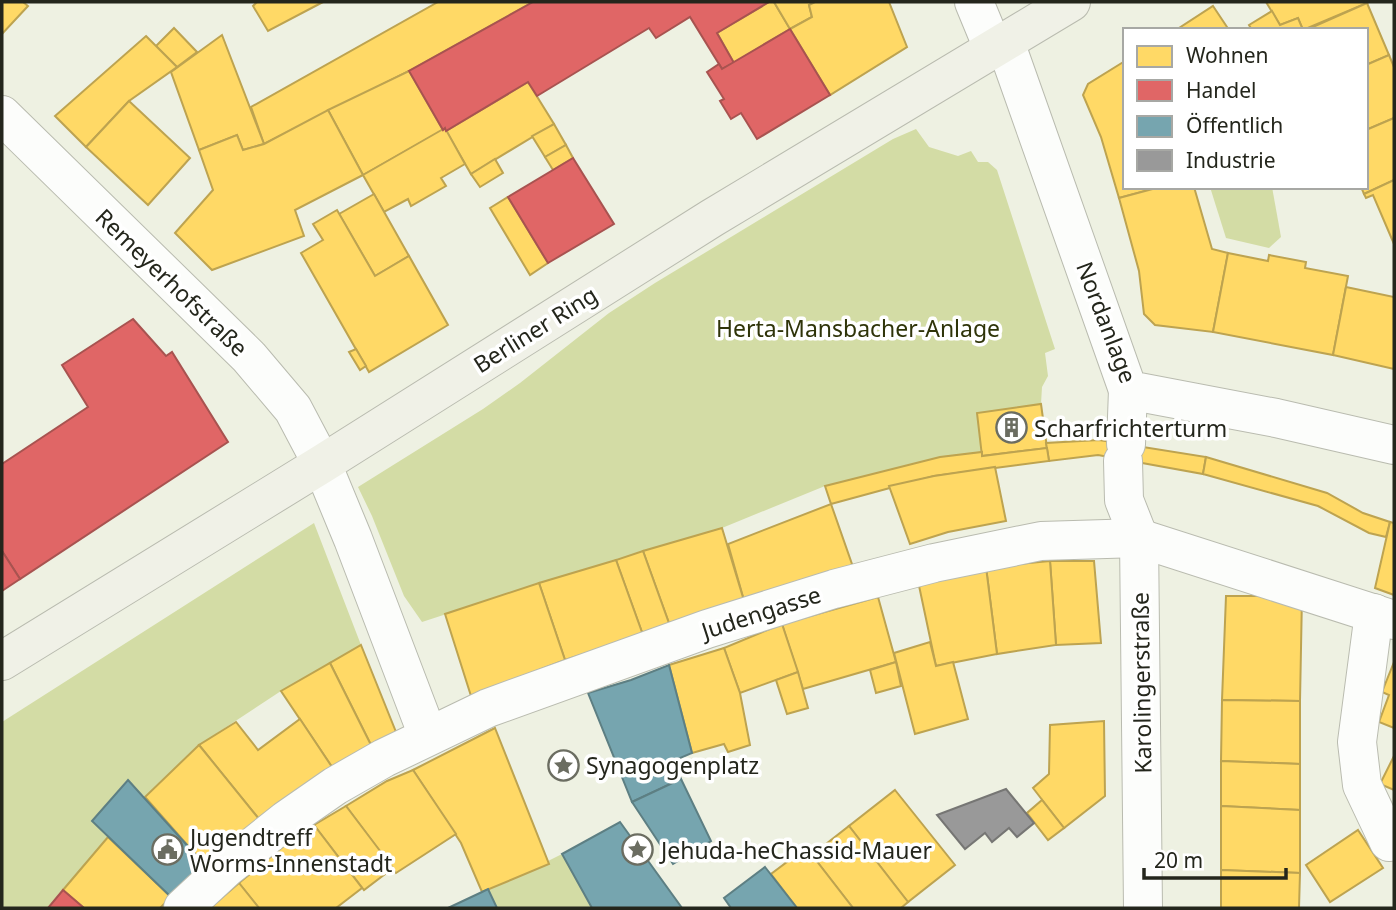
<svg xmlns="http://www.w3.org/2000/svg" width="1396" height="910" font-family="'Noto Sans',sans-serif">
  <rect width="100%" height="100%" fill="#eef1e2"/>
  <!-- green -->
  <g fill="#d3dca5">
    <path d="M916 129 929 147 958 156 971 151 978 162H988L997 170 1055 349 1045 353 1048 376 1042 387 1041 404 977 413 982 452 940 457 825 486 722 528 566 575 422 622 404 596 372 516 358 487 483 409 520 383 609 313 655 283 893 139Z"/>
    <path d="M1210 187H1272L1281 237 1269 248 1226 238Z"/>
    <path d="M314 523 361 645 281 691 199 745 145 797 127 780 92 821 108 837 48 908H2V722Z"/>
    <path d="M562 854 592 908H497L488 889 549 863 548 861Z"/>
  </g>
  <!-- homes -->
  <g fill="#ffd966" stroke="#bda350" stroke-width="2">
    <path d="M2 2H23L28 6 2 34Z"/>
    <path d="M257 2H323L268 31 253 6Z"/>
    <path d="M438 2H533L409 71 264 144 251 107Z"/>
    <path d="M769 2H774L790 29 734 63 717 33Z"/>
    <path d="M774 2H815L809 5 812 17 790 29Z"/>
    <path d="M815 2H889L907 47 830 95 790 29 812 17 809 5Z"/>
    <path d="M1266 2H1366L1367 3 1303 30 1298 18 1280 25Z"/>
    <path d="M1367 3 1389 55 1366 65V30H1306Z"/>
    <path d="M1213 6 1229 30H1176Z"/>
    <path d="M1272 11 1280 25 1298 18 1303 30H1252L1249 25Z"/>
    <path d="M174 28 197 52 177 67 156 46Z"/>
    <path d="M222 35 264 144 243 150 237 135 199 150 171 72Z"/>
    <path d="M146 36 177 67 129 101 86 147 55 116Z"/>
    <path d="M1389 55 1394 67V118L1366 130V65Z"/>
    <path d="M1125 61V187H1160L1119 198 1101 137 1083 95 1088 84Z"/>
    <path d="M409 71 443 130 363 175 328 110Z"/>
    <path d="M528 82 554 124 471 174 446 131Z"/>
    <path d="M129 101 190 158 148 205 86 147Z"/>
    <path d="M328 110 363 175 295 210 304 236 212 270 175 233 213 190 199 150 237 135 243 150 264 144Z"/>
    <path d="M1394 118V180L1364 194 1361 187H1366L1368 180 1366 130Z"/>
    <path d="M554 124 566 145 545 157 532 136Z"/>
    <path d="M445 128 465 164 441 178 446 186 411 206 408 199 384 212 363 175Z"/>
    <path d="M566 145 573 158 553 170 545 157Z"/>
    <path d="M495 159 503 173 480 187 471 174Z"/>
    <path d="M1394 180V244L1373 195 1366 198 1364 194Z"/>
    <path d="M1160 187H1194L1212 249 1228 253 1213 332 1155 325 1144 314 1139 271 1119 198Z"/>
    <path d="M374 194 409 256 375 276 339 214Z"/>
    <path d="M508 197 548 263 530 275 490 208Z"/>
    <path d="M337 210 375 276 409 256 448 325 369 372 301 253 323 240 313 224Z"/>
    <path d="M1228 253 1268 261 1269 255 1306 262 1305 268 1348 276 1333 355 1213 332Z"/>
    <path d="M1346 287 1394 297V369L1333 355Z"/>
    <path d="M356 349 366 366 360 370 349 352Z"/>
    <path d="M1041 404 1047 448 982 456 977 413Z"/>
    <path d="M1099 440 1206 457 1203 474 1098 455 1049 461 1046 443Z"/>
    <path d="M1047 448 1049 461 934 476 831 504 825 486 940 457 982 452V456Z"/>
    <path d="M1206 457 1327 493 1363 513 1390 522 1386 537 1369 533 1318 506 1203 474Z"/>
    <path d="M995 467 1006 521 948 532 910 544 889 486 934 476Z"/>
    <path d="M831 504 853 567 745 604 728 544Z"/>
    <path d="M1390 522 1394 523V595L1375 588Z"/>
    <path d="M722 528 745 604 670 626 643 551Z"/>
    <path d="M643 551 670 626 643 635 616 560Z"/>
    <path d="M616 560 643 635 565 660 539 583Z"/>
    <path d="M1050 561H1094L1101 643 1056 645Z"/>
    <path d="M1050 561 1056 645 997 654 986 567Z"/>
    <path d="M986 567 997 654 936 666 918 581Z"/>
    <path d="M539 583 565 660 471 696 445 614Z"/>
    <path d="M1226 596H1302L1300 701 1222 700Z"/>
    <path d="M878 597 896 662 803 689 782 624Z"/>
    <path d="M782 624 798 672 740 693 724 648Z"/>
    <path d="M930 642 936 666 953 662 968 719 915 734 894 653Z"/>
    <path d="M361 645 396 732 371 745 330 663Z"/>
    <path d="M724 648 740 693 750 745 728 752 724 744 692 753 669 665Z"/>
    <path d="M896 662 901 686 876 693 870 670Z"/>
    <path d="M1394 662V728L1379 722 1389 695 1382 692Z"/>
    <path d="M330 663 371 745 332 767 281 691Z"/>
    <path d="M798 672 808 708 787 714 776 680Z"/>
    <path d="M1222 700 1300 701V764L1221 761Z"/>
    <path d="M300 719 332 767 259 819 199 745 236 722 258 750Z"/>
    <path d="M1104 721 1105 796 1064 828 1033 788 1049 774 1050 725Z"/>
    <path d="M495 728 549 864 482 892 461 843 413 770Z"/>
    <path d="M199 745 259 819 204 864 145 797Z"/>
    <path d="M1394 756V790L1380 784Z"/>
    <path d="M1221 761 1300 764V810L1221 806Z"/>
    <path d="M413 770 456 834 396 873 346 806 387 781Z"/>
    <path d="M895 790 955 865 908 902 849 826Z"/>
    <path d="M1042 800 1064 828 1048 840 1027 813Z"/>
    <path d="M346 806 393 868 364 890 314 825Z"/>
    <path d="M1221 806 1300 810V873L1221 870Z"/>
    <path d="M314 825 362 888 336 908H259L239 883 297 835Z"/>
    <path d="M849 826 908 902 901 908H853L812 855Z"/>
    <path d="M1358 830 1383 868 1330 902 1306 865Z"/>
    <path d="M108 837 171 897 160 908H84L63 890Z"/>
    <path d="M807 847 812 855 853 908H797L771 874Z"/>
    <path d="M1221 870 1300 873 1299 908H1221Z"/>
    <path d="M239 883 259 908H210Z"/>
  </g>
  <!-- shops -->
  <g fill="#e06666" stroke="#a85350" stroke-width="2">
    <path d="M533 2H769L717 33 734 63 722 69 690 17 656 38 649 28 537 96 528 82 446 131 445 128 443 130 409 71Z"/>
    <path d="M790 29 830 95 757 139 741 113 731 119 720 101 724 99 707 72 719 64 722 69Z"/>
    <path d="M573 158 614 224 548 263 508 197Z"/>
    <path d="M133 319 166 356 172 352 228 442 20 579 2 551V464L88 407 62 365Z"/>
    <path d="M2 551 20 579 2 591Z"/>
    <path d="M63 890 84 908H48Z"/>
  </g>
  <!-- public -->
  <g fill="#76a5af" stroke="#5d7f83" stroke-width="2">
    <path d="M669 665 692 753 673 761 681 779 632 802 588 693 631 680Z"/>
    <path d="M681 779 711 841 673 864 632 802Z"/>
    <path d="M128 780 204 864 171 897 92 821Z"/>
    <path d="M620 822 682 908H592L562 854Z"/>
    <path d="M765 867 797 908H731L724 898Z"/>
    <path d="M488 889 497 908H448L482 892Z"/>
  </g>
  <!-- industry -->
  <path fill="#999" stroke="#767674" stroke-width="2" d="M1006 789 1034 823 1017 837 1009 828 992 842 985 833 965 849 937 815Z"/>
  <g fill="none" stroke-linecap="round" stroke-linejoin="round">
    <defs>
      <g id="street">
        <path d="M974 2 993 48"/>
        <path d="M1005 42 1128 390 1276 418 1394 445"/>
        <path d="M2 115 249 357 293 409 322 464 353 539 428 736"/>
        <path d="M1126 444 1128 390"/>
        <path d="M1123 461 1124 500 1139 538 1143 908"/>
        <path d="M1374 613 1357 742 1362 785 1389 842"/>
        <path d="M183 908 225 869 286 820 335 786 384 758 488 708 707 629 834 589 934 563 1041 541 1139 538 1394 620"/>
      </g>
      <path id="secondary" d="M2 661 322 464 712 218 1071 2"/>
    </defs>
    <!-- street casing -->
    <use href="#street" stroke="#b9bbaf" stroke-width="40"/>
    <!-- secondary casing -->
    <use href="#secondary" stroke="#b9bbaf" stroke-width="40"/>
    <!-- street -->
    <use href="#street" stroke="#fcfdfb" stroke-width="38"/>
    <!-- secondary -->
    <use href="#secondary" stroke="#f0f1e7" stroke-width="38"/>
  </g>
  <!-- icons -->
  <defs>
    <symbol id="building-ring" viewBox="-11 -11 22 22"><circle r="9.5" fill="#fff" stroke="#6b6d61" stroke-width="1.5"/><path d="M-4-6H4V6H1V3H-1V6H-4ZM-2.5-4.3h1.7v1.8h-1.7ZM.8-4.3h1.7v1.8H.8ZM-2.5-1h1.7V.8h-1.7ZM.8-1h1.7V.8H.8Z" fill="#6b6d61"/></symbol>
    <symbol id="sight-ring" viewBox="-11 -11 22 22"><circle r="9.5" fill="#fff" stroke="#6b6d61" stroke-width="1.5"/><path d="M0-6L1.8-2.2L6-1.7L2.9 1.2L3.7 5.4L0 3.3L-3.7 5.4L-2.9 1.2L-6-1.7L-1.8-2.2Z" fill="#6b6d61"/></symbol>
    <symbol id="civic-ring" viewBox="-11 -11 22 22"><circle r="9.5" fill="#fff" stroke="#6b6d61" stroke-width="1.5"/><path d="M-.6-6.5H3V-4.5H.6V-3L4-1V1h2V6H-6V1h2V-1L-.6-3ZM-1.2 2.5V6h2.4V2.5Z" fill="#6b6d61"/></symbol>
  </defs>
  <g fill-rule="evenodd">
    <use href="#building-ring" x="994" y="410" width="35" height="35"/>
    <use href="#sight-ring" x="546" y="748" width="35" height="35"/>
    <use href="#civic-ring" x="150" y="832" width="35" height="35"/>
    <use href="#sight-ring" x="620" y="832" width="35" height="35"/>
  </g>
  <g text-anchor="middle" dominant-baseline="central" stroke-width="7" stroke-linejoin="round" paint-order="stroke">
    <!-- street labels -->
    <g font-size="23" fill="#24261c" stroke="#fff">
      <text transform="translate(172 282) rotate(44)">Remeyerhofstraße</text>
      <text transform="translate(1107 322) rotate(69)">Nordanlage</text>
      <text transform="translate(535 329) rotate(-32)">Berliner Ring</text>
      <text transform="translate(761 612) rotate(-18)">Judengasse</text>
      <text transform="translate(1141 683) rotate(-91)">Karolingerstraße</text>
    </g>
    <!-- park labels -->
    <g font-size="23" fill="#2f3409" stroke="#fff">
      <text x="858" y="328">Herta-Mansbacher-Anlage</text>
    </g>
    <!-- poi labels -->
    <g font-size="23" fill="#24261c" stroke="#fff" text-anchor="start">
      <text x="1034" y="428">Scharfrichterturm</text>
      <text x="586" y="765">Synagogenplatz</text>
      <text x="190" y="837">Jugendtreff<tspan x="190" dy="26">Worms-Innenstadt</tspan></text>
      <text x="661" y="850">Jehuda-heChassid-Mauer</text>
    </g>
  </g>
  <!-- border -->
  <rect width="1396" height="910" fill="none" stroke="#24261c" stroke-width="7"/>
  <!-- legend -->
  <rect x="1123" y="28" width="245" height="161" fill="#ffffff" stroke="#a7a8a4" stroke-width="2"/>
  <rect x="1137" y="46" width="35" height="21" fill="#ffd966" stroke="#a7a8a4" stroke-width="2"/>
  <text x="1186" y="63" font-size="21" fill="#24261c">Wohnen</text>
  <rect x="1137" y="80" width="35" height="21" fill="#e06666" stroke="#a7a8a4" stroke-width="2"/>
  <text x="1186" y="98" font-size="21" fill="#24261c">Handel</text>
  <rect x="1137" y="116" width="35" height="21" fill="#76a5af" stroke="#a7a8a4" stroke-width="2"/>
  <text x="1186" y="133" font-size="21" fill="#24261c">Öffentlich</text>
  <rect x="1137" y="150" width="35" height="21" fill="#999999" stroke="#a7a8a4" stroke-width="2"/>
  <text x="1186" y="168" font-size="21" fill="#24261c">Industrie</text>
  <!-- scale -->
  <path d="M1144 868v10h142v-10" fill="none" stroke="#24261c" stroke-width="3.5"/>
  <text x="1154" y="868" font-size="21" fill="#24261c" stroke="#ffffff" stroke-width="5" paint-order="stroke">20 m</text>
</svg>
